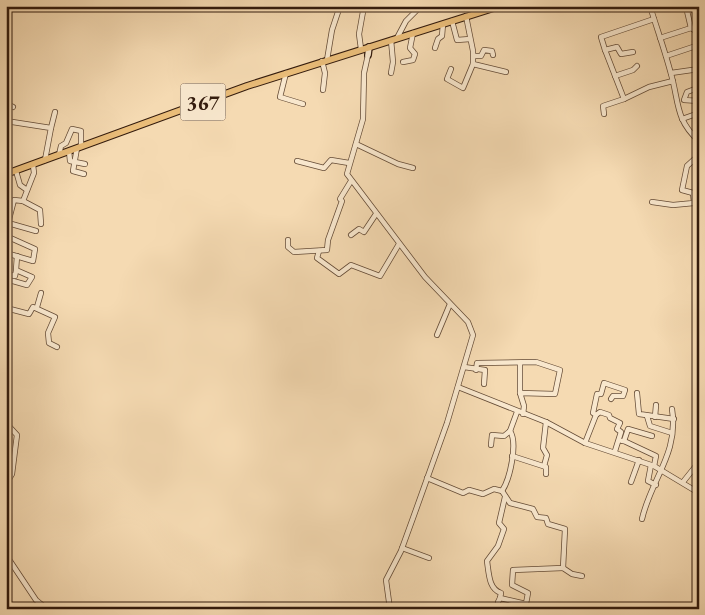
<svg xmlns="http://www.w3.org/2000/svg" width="705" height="615" font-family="'EB Garamond',serif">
  <rect width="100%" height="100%" fill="#f5dab2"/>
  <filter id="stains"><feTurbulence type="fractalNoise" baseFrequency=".004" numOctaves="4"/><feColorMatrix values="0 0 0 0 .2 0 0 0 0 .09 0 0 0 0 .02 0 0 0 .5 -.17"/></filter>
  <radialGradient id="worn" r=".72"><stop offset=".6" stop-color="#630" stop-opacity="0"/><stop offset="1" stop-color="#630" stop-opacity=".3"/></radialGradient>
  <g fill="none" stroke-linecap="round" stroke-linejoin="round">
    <defs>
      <g id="street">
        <path d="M406 6 415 11"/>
        <path d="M650 6C657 29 665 51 671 74 679 101 675 120 699 141"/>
        <path d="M466 16 473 51V64L506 72"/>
        <path d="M452 21 457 40 470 39"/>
        <path d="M691 28 687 11 699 7"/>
        <path d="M397 38 406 21 421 6"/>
        <path d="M660 38 691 28 694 30 699 29"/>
        <path d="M435 48 438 39 442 36 443 24"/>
        <path d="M361 49 359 34 364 6"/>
        <path d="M633 52 621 54 617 47 605 50 601 37 654 19"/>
        <path d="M368 55 364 73 363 119 347 174 425 277 468 322 473 335 447 423 413 518 401 551 386 580 390 609"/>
        <path d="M474 56H481L484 50 492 51 493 55"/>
        <path d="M666 56 699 45"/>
        <path d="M327 60 332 30 340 6"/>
        <path d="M322 61 325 73 323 90"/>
        <path d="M403 62 413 60 415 54 410 48 413 33"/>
        <path d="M451 69 447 79 463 88 473 64"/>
        <path d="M286 73 280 97 303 104"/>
        <path d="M391 73 393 62 391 40"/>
        <path d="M671 73 699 69"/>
        <path d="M615 76 633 70 637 66"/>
        <path d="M695 89 687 92 684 100 699 101"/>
        <path d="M624 99 649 87 673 81"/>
        <path d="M7 104 13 107"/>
        <path d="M604 114 603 106 624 99 605 50"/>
        <path d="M682 119 699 113"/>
        <path d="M6 121 51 128 45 160"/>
        <path d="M51 128 55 112"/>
        <path d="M356 144 398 164 413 168"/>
        <path d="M77 148 73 171 84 174"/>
        <path d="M69 151 70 161 85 164"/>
        <path d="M59 155 61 146 66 143 72 129 81 131V147"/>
        <path d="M297 161 324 168 331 160 349 163"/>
        <path d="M33 165 34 173 23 201 40 210 41 224"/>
        <path d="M16 171 20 185 27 190"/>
        <path d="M652 202 673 205 694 203 693 193 682 190 687 166 699 155"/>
        <path d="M8 223 36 231"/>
        <path d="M6 231 14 200 23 201"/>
        <path d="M351 235 359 229 364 232 376 214"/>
        <path d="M6 236 35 249 33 261 6 253"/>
        <path d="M288 240V247L294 252 327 250 328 240 342 201 340 199 351 181"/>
        <path d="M319 251 317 258 339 274 351 265 380 276 399 244"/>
        <path d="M6 281 10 275 15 276 16 271"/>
        <path d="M13 281 27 285 32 277 16 270 17 256"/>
        <path d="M37 307 41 293"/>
        <path d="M6 308 29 314 33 307 55 317 48 333 49 343 57 347"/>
        <path d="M437 335 450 304"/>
        <path d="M464 367 485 370 484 384"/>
        <path d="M476 370 477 363 536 362 560 370 555 394 520 393 524 406 523 414"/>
        <path d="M458 387 546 422 585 443 654 466 699 493"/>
        <path d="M520 393V363"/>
        <path d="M637 393 639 414 674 419"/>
        <path d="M596 415 600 412 609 415 610 418 620 423 617 429 621 432 615 451"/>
        <path d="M647 416 650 426 672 433"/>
        <path d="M655 417 656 405"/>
        <path d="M6 423 17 435 12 474 6 484"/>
        <path d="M622 441H624L628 429 652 436"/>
        <path d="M624 441 656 456 654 466"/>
        <path d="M585 443 596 415 593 413 597 394H601L604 383 625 390 623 396H613L611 399"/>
        <path d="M491 445 492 435 504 436 510 431"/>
        <path d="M512 456 546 467V474"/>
        <path d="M651 465 648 481 656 485"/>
        <path d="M544 466 547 455 543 448 546 422"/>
        <path d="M427 478 463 493 469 490 483 494 494 489 502 491C510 479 518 443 510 431L517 412"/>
        <path d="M631 482 639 460"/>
        <path d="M683 482 699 462"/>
        <path d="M502 491 510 503 533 509 537 517 546 518 548 524 565 529 563 568 513 570 512 585 528 593 525 609"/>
        <path d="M642 519C651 479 679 454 672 409"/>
        <path d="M402 548 429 558"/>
        <path d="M6 555 36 600 47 609"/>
        <path d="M563 568 572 574 582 576"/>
        <path d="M500 598 501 593C489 589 489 575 487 561L498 546 504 529 499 523 505 497"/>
        <path d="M498 602 500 598 526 604"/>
      </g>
      <path id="secondary" d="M368 55 369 47"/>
      <path id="primary" d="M6 174 247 86 500 6"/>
    </defs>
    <!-- street casing -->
    <use href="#street" stroke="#644b36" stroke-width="6"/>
    <!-- secondary casing -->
    <use href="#secondary" stroke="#331b0d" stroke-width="8"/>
    <!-- primary casing -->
    <use href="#primary" stroke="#331b0d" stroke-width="8"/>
    <!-- street -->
    <use href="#street" stroke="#f8e7cd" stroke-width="4.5"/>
    <!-- secondary -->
    <use href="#secondary" stroke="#f8e7cd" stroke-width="5.5"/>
    <!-- primary -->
    <use href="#primary" stroke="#eabd79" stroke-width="6"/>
  </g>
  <g text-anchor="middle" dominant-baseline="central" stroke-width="4" stroke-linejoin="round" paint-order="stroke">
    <!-- shield labels -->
    <rect fill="#f8e7cd" stroke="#6e5847" stroke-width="1" x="180.5" y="83.5" width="45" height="37" rx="4"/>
    <g font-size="21" font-weight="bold" fill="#331b0d">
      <text x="203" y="102">367</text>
    </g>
  </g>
  <!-- margin -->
  <rect width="705" height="615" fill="none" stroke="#f5dab2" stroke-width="25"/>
  <rect x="8" y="8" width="690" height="600" fill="none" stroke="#331b0d" stroke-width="2.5"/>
  <rect x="12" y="12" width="680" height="590" fill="none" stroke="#331b0d"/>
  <rect width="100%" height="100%" filter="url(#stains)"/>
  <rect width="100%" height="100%" fill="url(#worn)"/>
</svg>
